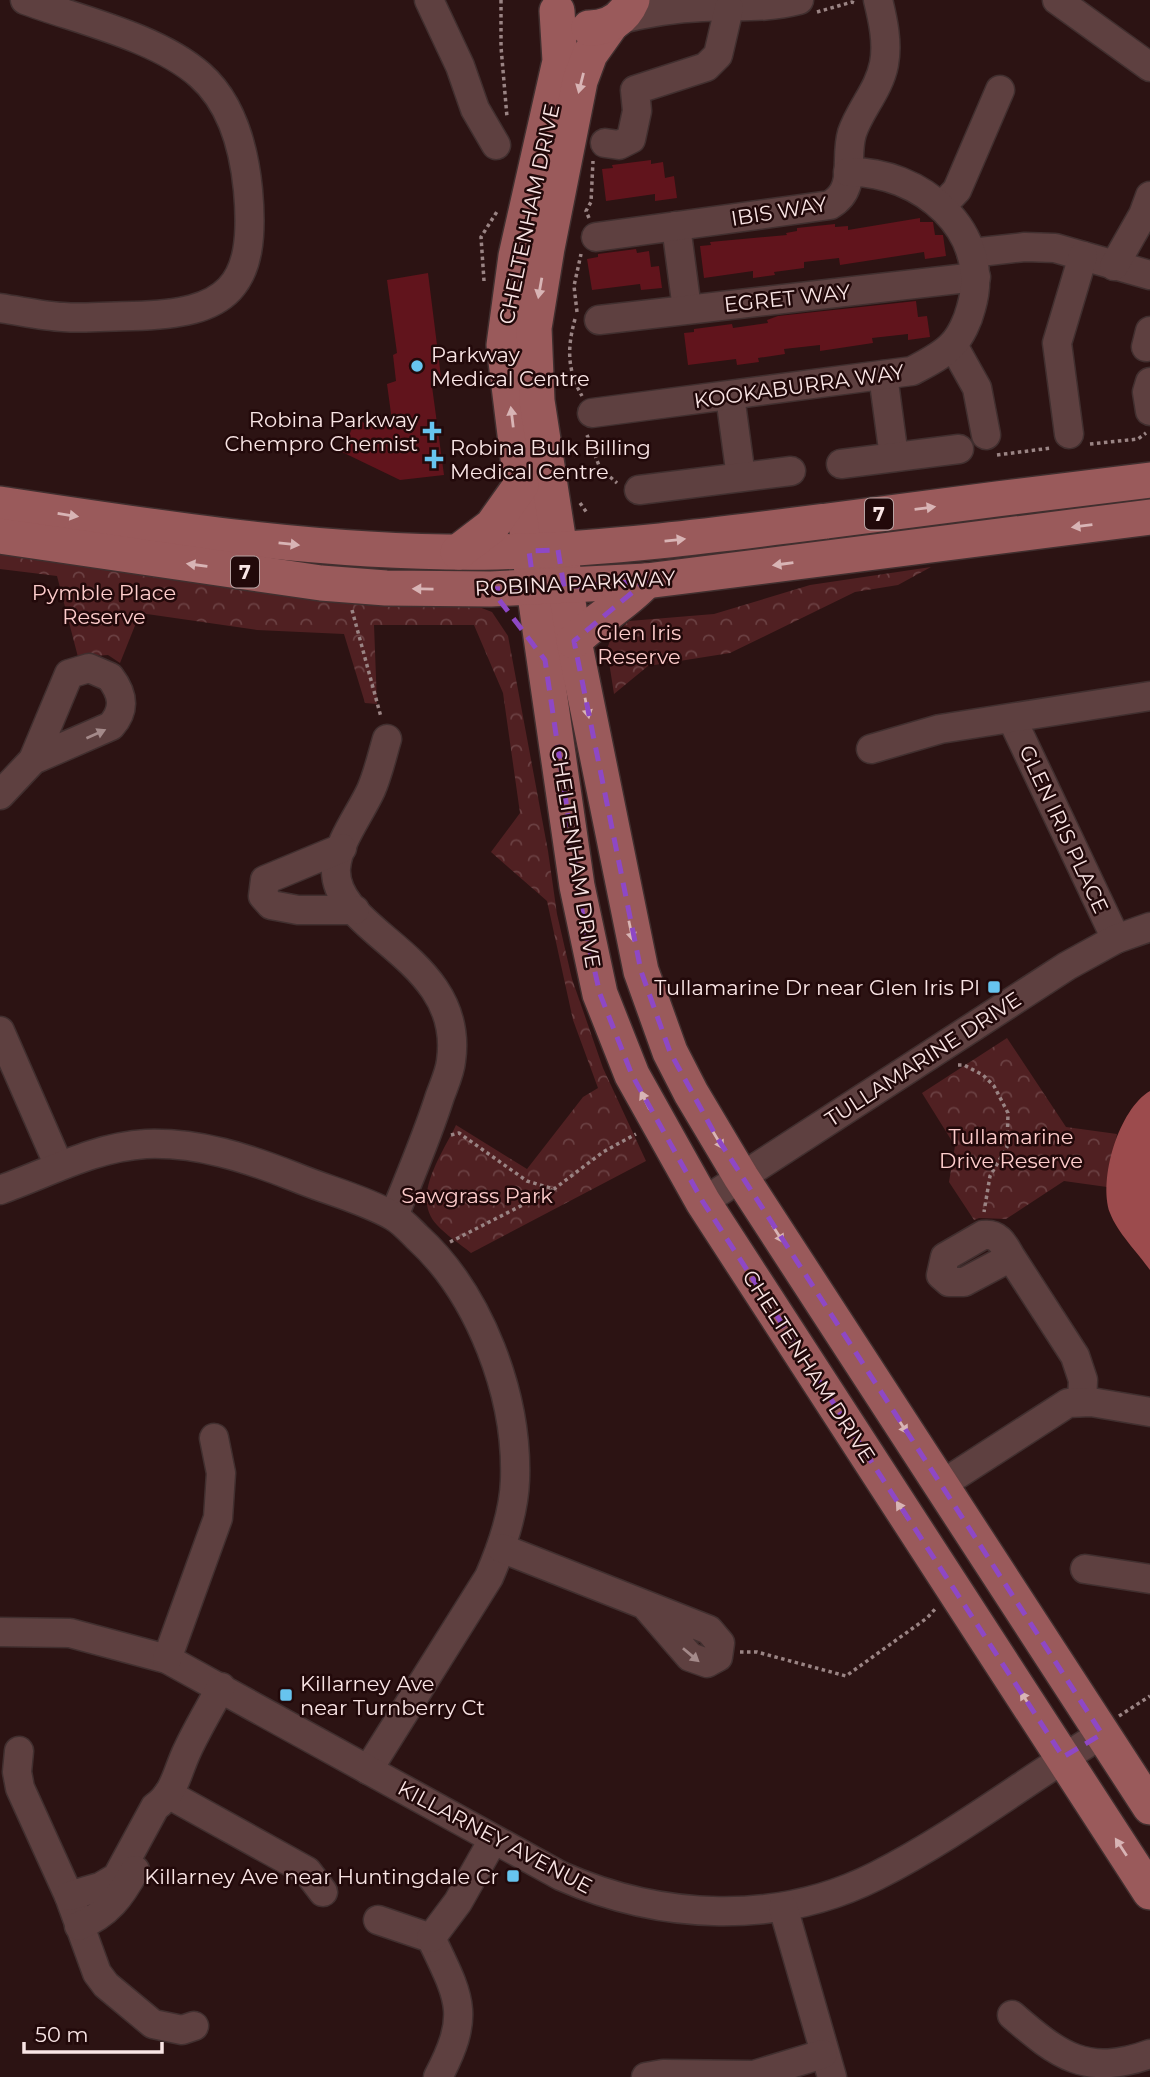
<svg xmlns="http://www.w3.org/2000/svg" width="1150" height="2077" font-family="Montserrat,sans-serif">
  <defs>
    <pattern id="forest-crowns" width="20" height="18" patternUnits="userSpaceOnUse" patternTransform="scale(1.75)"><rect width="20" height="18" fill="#502022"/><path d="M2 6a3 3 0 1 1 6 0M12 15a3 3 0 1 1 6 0" fill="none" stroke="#6a4042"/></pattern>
  </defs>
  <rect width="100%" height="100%" fill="#2c1313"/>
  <!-- forest -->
  <g fill="url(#forest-crowns)">
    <path d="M0 551 362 603 479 607 492 612 508 636 548 851 557 914 572 979 603 1068 646 1161 471 1253C460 1244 446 1235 437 1225 410 1197 443 1153 456 1125L527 1169 583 1097 598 1088 573 1020 547 901 491 852 520 813 503 693 474 625H374L377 704 365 703 344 634 257 630 140 613 120 663 108 655 78 657 57 576 0 569Z"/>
    <path d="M931 567 898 585 855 592 730 653 648 666 614 694 607 649 611 638 629 621 714 614 810 585Z"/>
    <path d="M1007 1038 1066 1127 1117 1134 1107 1187 1064 1181 1006 1219 979 1218 974 1220 949 1182 955 1146 922 1093Z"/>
  </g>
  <!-- water -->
  <path fill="#9c4b4d" d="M1150 1091V1270C1138 1253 1117 1232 1110 1213 1098 1179 1119 1109 1150 1091Z"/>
  <!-- building -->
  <g fill="#61141c">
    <path d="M651 160V164L663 162 665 178 674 176 677 198 655 201V194L606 201 602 169 613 168 612 165Z"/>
    <path d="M920 218V222H933L935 235H943L946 256 925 259 924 252 840 265 839 258 804 262V268L774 272 775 275 753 278V271L704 278 700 246 711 245 710 242 787 235 786 233 797 231V228L835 224V227L848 226V230Z"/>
    <path d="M636 249 637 253 649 251 651 267 659 266 662 288 641 290 640 284 592 290 587 259 598 257V254Z"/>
    <path d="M428 273 441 377 431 379 444 475 400 480 342 452 356 419 378 429 382 422 392 421 387 384 396 381 393 355 397 353 387 280Z"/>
    <path d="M916 301 918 317 927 316 930 337 908 340V334L872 338 873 343 820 351V345L784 349 785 354 758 358 759 362 737 365 736 359 688 365 684 333 694 332V329L732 324 733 328 768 323 767 320 778 316Z"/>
  </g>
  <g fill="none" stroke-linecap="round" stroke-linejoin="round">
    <defs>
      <g id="minor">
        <path d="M429 0 460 66 475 109 496 145"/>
        <path d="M1057 0 1150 67"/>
        <path d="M617 20C645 13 674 8 703 7 737 5 764 9 799 0"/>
        <path d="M605 143 619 145 631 139 637 111 635 90 706 67 718 55 729 8"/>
        <path d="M942 206 957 190 1000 90"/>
        <path d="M676 226 687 309"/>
        <path d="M596 237 830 205C858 189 844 160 852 133 860 109 879 90 884 64 888 43 883 20 878 0"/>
        <path d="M971 253 1025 247 1055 248 1150 275"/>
        <path d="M1114 266 1143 215 1150 196"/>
        <path d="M0 308C21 311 42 316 63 317 86 319 110 316 133 316 228 314 257 288 248 190 244 149 233 104 200 75 157 37 79 20 25 0"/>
        <path d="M599 320 976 277"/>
        <path d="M953 345 977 388 986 435"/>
        <path d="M1146 347 1150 331"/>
        <path d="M883 375 894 457"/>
        <path d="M1150 382 1147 392 1150 411"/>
        <path d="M730 396 741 477"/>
        <path d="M592 413 912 371C925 364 942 356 952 345 961 336 968 320 971 308 994 231 919 170 848 172"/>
        <path d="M1069 434 1057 343 1083 256"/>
        <path d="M841 464 959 449"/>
        <path d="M639 490 791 471"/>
        <path d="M1012 719 1116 939"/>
        <path d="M387 739C382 756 378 774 371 790 360 814 338 842 336 868 332 933 466 957 451 1061 450 1072 444 1085 440 1096 427 1137 410 1176 394 1216"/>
        <path d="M871 749 940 729 1150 696"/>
        <path d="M0 795 33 760 69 674 89 668 110 677C123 694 126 709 111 726L33 760"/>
        <path d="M342 848 265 880 263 896 271 905 298 910H355"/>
        <path d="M0 1031 59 1166"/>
        <path d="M0 1190C48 1173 94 1147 146 1144 198 1142 247 1158 295 1177 326 1190 363 1199 393 1216 402 1221 410 1230 417 1237 480 1294 518 1396 515 1480 514 1513 502 1547 489 1577L368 1770"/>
        <path d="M703 1202 1067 966 1116 939 1150 927"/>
        <path d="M1011 1257C1004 1245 999 1233 983 1235L945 1257 941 1275 949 1282H964L1011 1257 1075 1356 1083 1380 1082 1401"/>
        <path d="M941 1485 1068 1403 1091 1402 1150 1412"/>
        <path d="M501 1548 709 1630 720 1643 718 1657 707 1663 690 1657 645 1605"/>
        <path d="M1085 1569 1150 1579"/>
        <path d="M0 1632 70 1633 167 1659 561 1876C661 1920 777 1926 876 1876 955 1836 1027 1780 1102 1734"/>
        <path d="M167 1659 218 1518 221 1473 214 1438"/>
        <path d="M19 1751 17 1772 20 1788 69 1896 97 1973 106 1985 153 2024 182 2030 194 2026"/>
        <path d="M168 1794 307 1871 323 1892"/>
        <path d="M69 1896 100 1887 117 1877 155 1807C175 1793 177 1772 187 1751 197 1729 210 1708 221 1687"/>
        <path d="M783 1907 832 2077"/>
        <path d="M378 1920 431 1938C460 1999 471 2014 438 2077"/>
        <path d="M79 1926C108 1914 121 1896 135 1870"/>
        <path d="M431 1938 458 1902 493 1840"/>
        <path d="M1012 2015C1059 2056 1087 2077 1150 2054"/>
        <path d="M646 2077 663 2074 754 2075 823 2054"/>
      </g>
      <g id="major">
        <path d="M557 11 560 61 516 256 504 345 534 588 577 886 600 994 632 1075 703 1202 1150 1892"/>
        <path d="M612 23 590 54 580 81 547 248 534 328 537 401 574 641 641 971 670 1052 691 1093 741 1177 1150 1807"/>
        <path d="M589 28C609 28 624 19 632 0"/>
        <path d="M0 504C165 529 330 555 497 552 608 549 717 535 827 521 935 507 1042 493 1150 480"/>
        <path d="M0 536 321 583 386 588 491 589 646 581 1150 517"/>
        <path d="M458 552 492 526 521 485"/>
        <path d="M574 641C597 618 624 605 646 581"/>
      </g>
    </defs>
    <!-- minor casing -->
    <use href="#minor" stroke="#412f2f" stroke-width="31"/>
    <!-- major casing -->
    <use href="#major" stroke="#412f2f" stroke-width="38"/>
    <!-- path -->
    <g stroke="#9a8484" stroke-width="3.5" stroke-dasharray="3.5 3.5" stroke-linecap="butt">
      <path d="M501 0V47L507 117"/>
      <path d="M817 12 852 2 857 4"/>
      <path d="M589 218 586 211 591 202 593 161"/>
      <path d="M484 281 481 237 498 210"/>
      <path d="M577 312 574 286 581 254"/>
      <path d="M575 319C567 348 567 370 582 396"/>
      <path d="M587 435 600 468 617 483"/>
      <path d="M1090 444 1138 439 1146 433"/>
      <path d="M997 455 1051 448"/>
      <path d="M580 503 587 513"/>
      <path d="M352 610 381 717"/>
      <path d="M958 1065H964L983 1075 994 1086 1008 1113 1007 1147 990 1176 984 1212"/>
      <path d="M451 1135 459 1133 527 1181 554 1189 603 1152 636 1134"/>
      <path d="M450 1242 554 1189"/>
      <path d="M740 1652H757L846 1676 927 1618 937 1607"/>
      <path d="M1119 1716 1150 1696"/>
    </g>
    <!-- minor -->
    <use href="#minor" stroke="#5e4040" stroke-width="28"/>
    <!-- major -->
    <use href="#major" stroke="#9a5a5b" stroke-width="35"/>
  </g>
  <!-- one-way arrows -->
  <defs><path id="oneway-solid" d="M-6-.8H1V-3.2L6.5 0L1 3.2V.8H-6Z" transform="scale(1.75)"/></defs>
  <g fill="#d8b4b5">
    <use href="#oneway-solid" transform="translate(581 83) rotate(104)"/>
    <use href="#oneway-solid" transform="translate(540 288) rotate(100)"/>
    <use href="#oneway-solid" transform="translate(512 417) rotate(-97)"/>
    <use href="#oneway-solid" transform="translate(925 508) rotate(-7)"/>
    <use href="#oneway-solid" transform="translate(68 515) rotate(9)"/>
    <use href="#oneway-solid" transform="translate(1082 526) rotate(173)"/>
    <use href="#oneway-solid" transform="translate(675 540) rotate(-6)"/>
    <use href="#oneway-solid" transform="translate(289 544) rotate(6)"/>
    <use href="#oneway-solid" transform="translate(783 564) rotate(172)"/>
    <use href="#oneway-solid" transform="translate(197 565) rotate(-172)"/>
    <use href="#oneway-solid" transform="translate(423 589) rotate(-179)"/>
    <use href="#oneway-solid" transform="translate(587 708) rotate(79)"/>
    <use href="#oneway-solid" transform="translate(631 931) rotate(78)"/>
    <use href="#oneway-solid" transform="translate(645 1100) rotate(-116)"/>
    <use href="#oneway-solid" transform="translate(718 1140) rotate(59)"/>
    <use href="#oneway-solid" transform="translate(778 1234) rotate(57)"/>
    <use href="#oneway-solid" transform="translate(902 1425) rotate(57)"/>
    <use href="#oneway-solid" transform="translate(902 1510) rotate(-123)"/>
    <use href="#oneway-solid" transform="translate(1026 1700) rotate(-123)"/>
    <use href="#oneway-solid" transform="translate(1121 1847) rotate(-123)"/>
  </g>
  <g fill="#a48a8a">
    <use href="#oneway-solid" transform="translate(96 734) rotate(-24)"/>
    <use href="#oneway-solid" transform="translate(691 1655) rotate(40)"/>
  </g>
  <!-- marked area -->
  <path fill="none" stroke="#8e48c5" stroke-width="5" stroke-dasharray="14 9" stroke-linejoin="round" d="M558 550 564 587 646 581 574 641 641 971 670 1052 716 1136 1102 1734 1063 1757 703 1202 632 1075 600 994 584 924 545 660 491 589 534 588 529 551Z"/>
  <!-- markers -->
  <g fill="#67c4ef" stroke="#22090a" stroke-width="2.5">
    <circle cx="417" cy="366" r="7"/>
    <path d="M428.5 420.5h7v7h7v7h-7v7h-7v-7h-7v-7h7z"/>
    <path d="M430.5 448.5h7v7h7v7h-7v7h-7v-7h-7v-7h7z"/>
    <rect x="987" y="980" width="14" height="14" rx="3.5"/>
    <rect x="279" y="1688" width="14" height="14" rx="3.5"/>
    <rect x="506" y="1869" width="14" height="14" rx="3.5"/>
  </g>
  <g text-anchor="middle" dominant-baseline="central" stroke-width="5" stroke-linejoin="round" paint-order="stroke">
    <!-- shield labels -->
    <g fill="#22090a" stroke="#b8a3a3" stroke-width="2">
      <rect x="865" y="498.5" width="28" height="31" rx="5"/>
      <rect x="231" y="556.5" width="28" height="31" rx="5"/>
    </g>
    <g font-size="19" font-weight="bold" fill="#f9e5e5">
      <text x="879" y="514">7</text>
      <text x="245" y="572">7</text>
    </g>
    <!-- street labels -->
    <g font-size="21" fill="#f9e5e5" stroke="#22090a">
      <text transform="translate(779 211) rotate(-9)">IBIS WAY</text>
      <text transform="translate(529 214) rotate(-78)">CHELTENHAM DRIVE</text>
      <text transform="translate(787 298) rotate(-6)">EGRET WAY</text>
      <text transform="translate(799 386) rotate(-8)">KOOKABURRA WAY</text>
      <text transform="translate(575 583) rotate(-3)">ROBINA PARKWAY</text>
      <text transform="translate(1064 829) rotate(65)">GLEN IRIS PLACE</text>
      <text transform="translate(576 857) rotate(81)">CHELTENHAM DRIVE</text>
      <text transform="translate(923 1059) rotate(-33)">TULLAMARINE DRIVE</text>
      <text transform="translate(809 1366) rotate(57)">CHELTENHAM DRIVE</text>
      <text transform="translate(495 1837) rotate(28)">KILLARNEY AVENUE</text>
    </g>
    <!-- poi labels -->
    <g font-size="21" fill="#f9e5e5" stroke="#22090a" text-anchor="start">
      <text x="431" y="354">Parkway<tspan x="431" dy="24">Medical Centre</tspan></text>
      <text x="418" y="419" text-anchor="end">Robina Parkway<tspan x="418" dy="24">Chempro Chemist</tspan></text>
      <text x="450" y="447">Robina Bulk Billing<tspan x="450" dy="24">Medical Centre</tspan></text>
      <text x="980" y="987" text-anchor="end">Tullamarine Dr near Glen Iris Pl</text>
      <text x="300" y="1683">Killarney Ave<tspan x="300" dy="24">near Turnberry Ct</tspan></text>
      <text x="499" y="1876" text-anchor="end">Killarney Ave near Huntingdale Cr</text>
    </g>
    <!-- park labels -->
    <g font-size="21" fill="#fdcccb" stroke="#22090a">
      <text x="104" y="592">Pymble Place<tspan x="104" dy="24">Reserve</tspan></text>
      <text x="639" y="632">Glen Iris<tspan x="639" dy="24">Reserve</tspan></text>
      <text x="1011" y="1136">Tullamarine<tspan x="1011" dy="24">Drive Reserve</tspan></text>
      <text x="477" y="1195">Sawgrass Park</text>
    </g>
  </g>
  <!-- scale -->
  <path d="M24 2042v10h138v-10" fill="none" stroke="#f9e5e5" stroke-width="3.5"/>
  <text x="35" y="2042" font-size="21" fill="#f9e5e5" stroke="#22090a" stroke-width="5" paint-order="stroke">50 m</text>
</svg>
